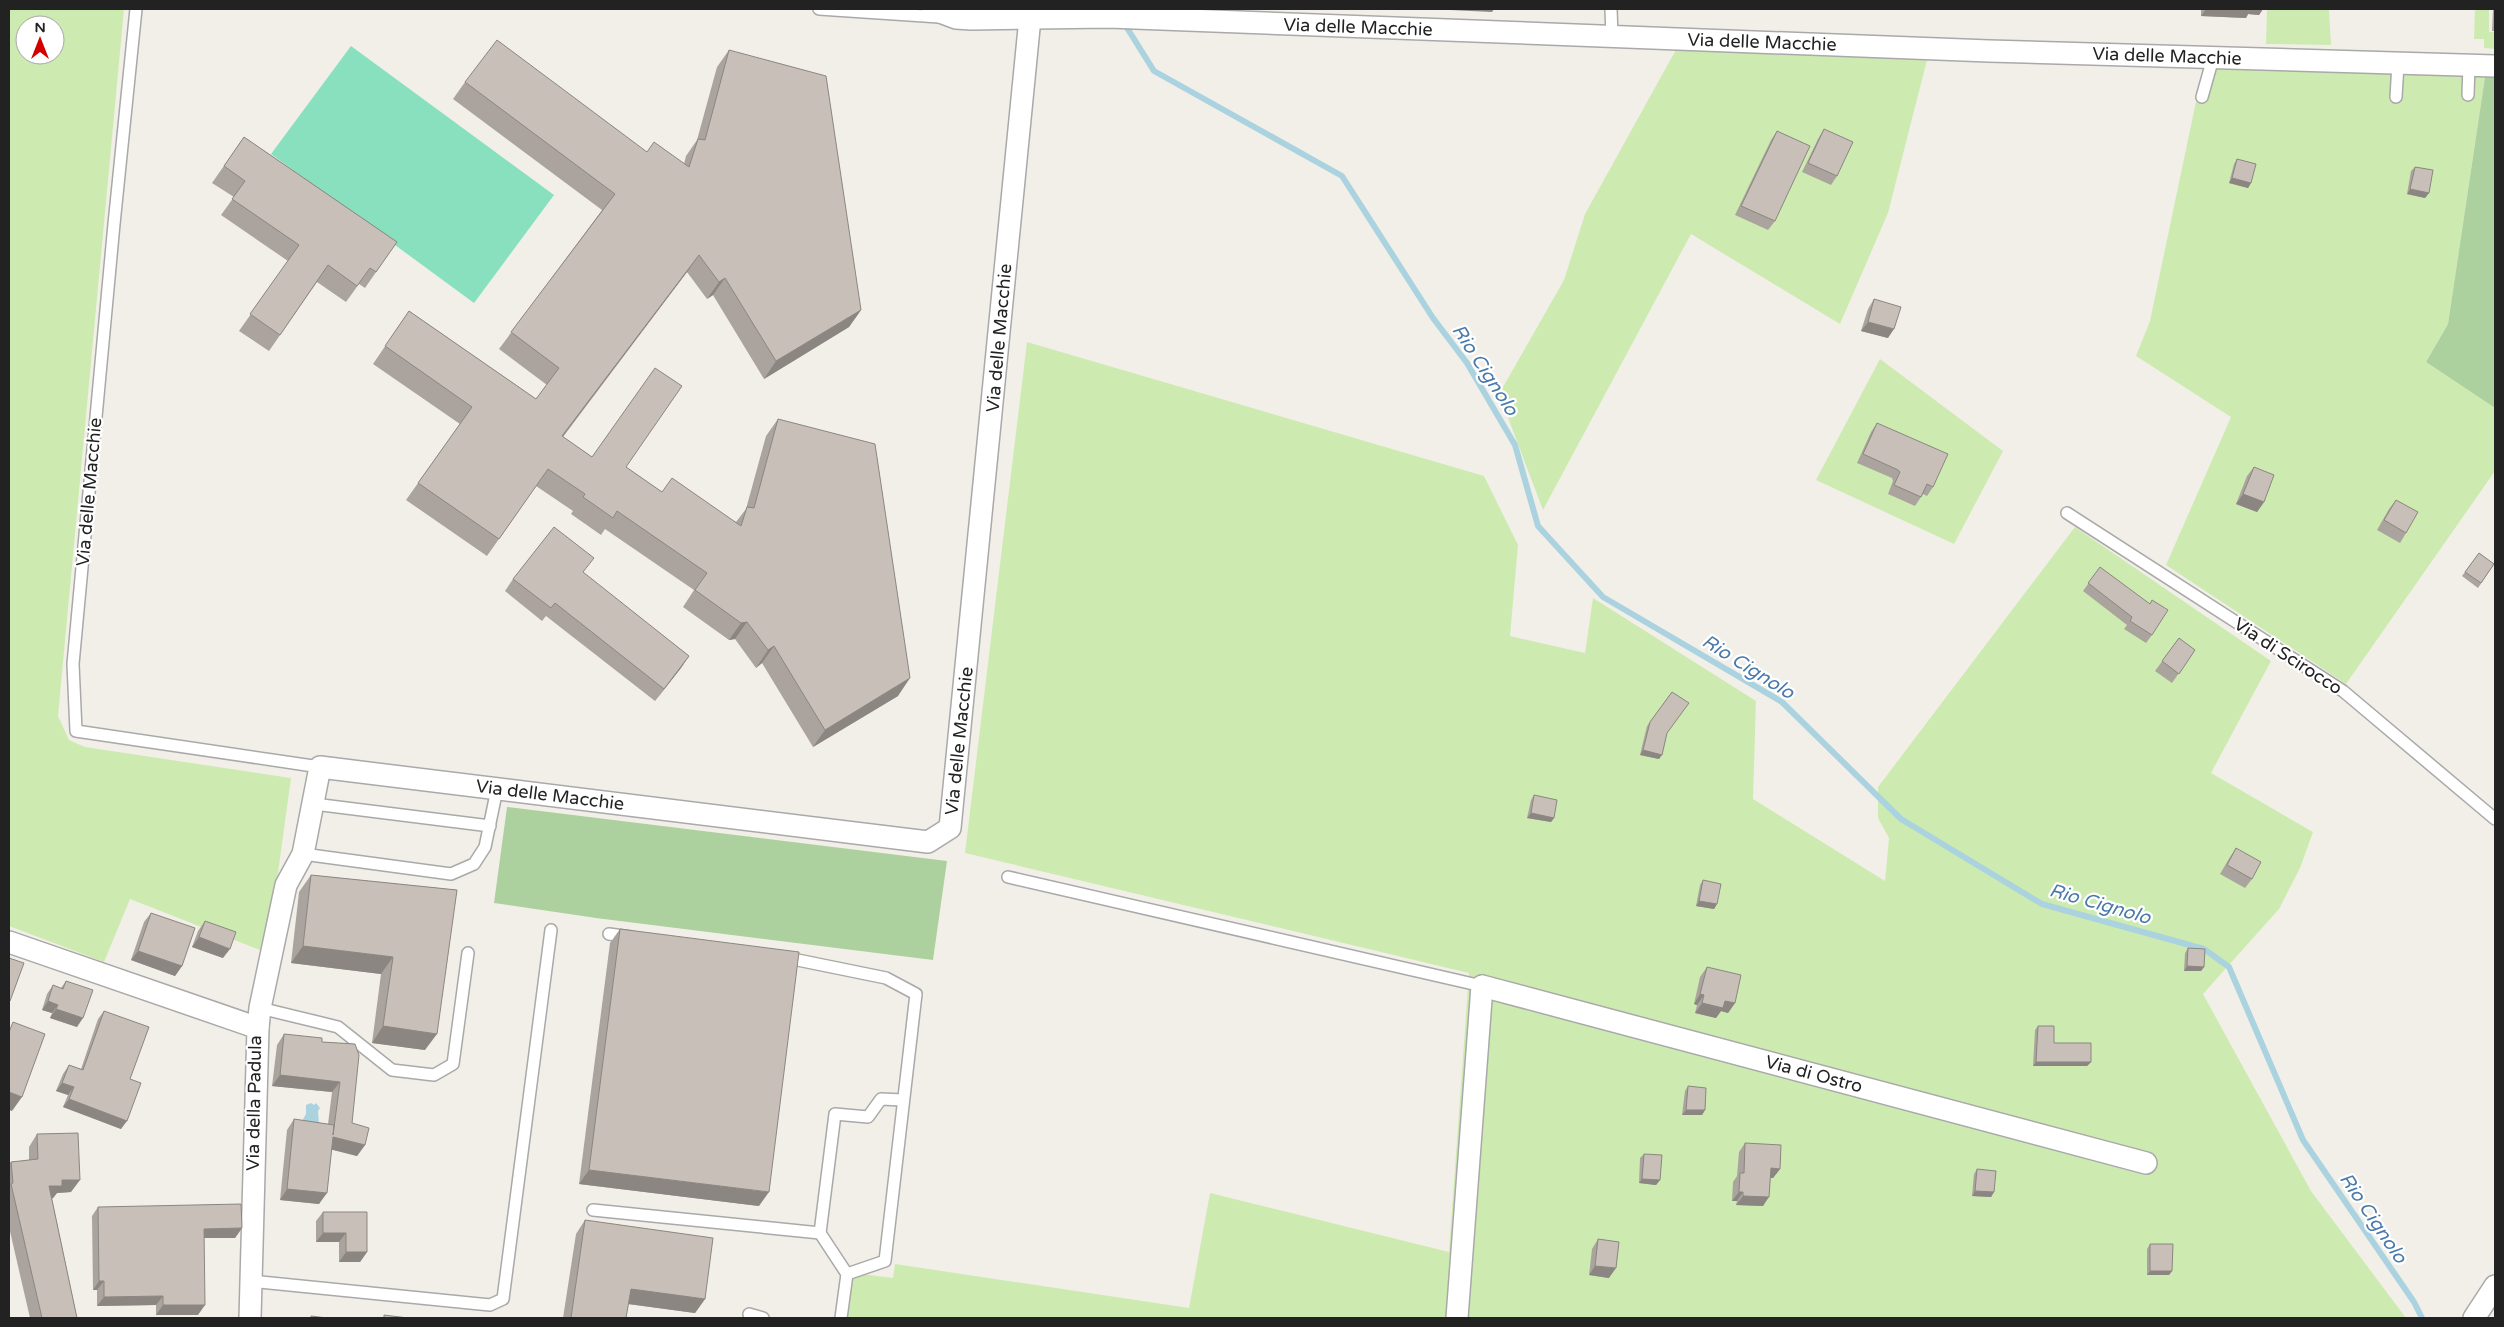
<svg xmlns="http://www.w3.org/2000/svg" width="2504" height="1327" font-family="'Varela Round',sans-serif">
  <rect width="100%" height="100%" fill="#f2efe9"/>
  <!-- grass -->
  <g fill="#cdebb0" fill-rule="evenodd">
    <path d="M9 9H124L58 716 69 740 85 747 291 778 278 873 260 950 130 899 104 962 9 926ZM25 25H55V55H25Z"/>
    <path d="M2267 9H2329L2331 45 2266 44Z"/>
    <path d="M2475 9H2489V32H2495V49L2484 48V39H2474Z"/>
    <path d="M1678 46 1927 60 1888 213 1840 324 1691 234 1543 510 1499 394 1564 280 1585 214Z"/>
    <path d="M2203 68 2485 77 2448 324 2426 362 2495 408V471L2346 684 2166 565 2231 417 2136 356 2150 321Z"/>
    <path d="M1027 342 1484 476 1518 545 1510 636 1585 653 1593 598 1756 701 1753 799 1885 881 1889 838 1878 818V787L2075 527 2271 661 2211 773 2313 832 2300 868 2279 909 2203 994 2311 1191 2406 1318H839L845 1272 893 1278 895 1264 1189 1308 1210 1193 1449 1252 1469 973 965 853Z"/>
    <path d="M1880 359 2003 451 1954 544 1816 480Z"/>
  </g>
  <!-- forest -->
  <g fill="#add19e">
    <path d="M2485 77H2495V408L2426 362 2448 324Z"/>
    <path d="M507 807 947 861 933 960 596 918 494 903Z"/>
  </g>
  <!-- pitch -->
  <path fill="#88e0be" d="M351 46 554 195 474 303 271 154Z"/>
  <!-- water -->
  <path fill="#aad3df" d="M311 1103 314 1105 316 1103 320 1108 318 1111 319 1124 302 1121 306 1114V1105Z"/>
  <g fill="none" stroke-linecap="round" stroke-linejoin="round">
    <!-- stream -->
    <path stroke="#aad3df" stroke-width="6" d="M1124 23 1154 71 1342 176 1433 318 1467 363 1515 445 1538 526 1603 597 1782 702 1901 819 2042 904 2204 949 2229 967 2303 1140 2414 1302 2422 1318"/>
    <defs>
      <g id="service">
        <path d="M136 9 114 224 73 664 76 731 320 767"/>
        <path d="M819 9 939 17"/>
        <path d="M1611 9 1612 37"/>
        <path d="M2468 95 2469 66"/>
        <path d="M2202 97 2213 58"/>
        <path d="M2396 97 2398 64"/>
        <path d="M2067 513 2343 691 2495 819"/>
        <path d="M314 804 490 826"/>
        <path d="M303 854 451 874 474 864 485 847 497 789"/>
        <path d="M1008 877 1482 986V981"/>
        <path d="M609 934 631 937"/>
        <path d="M783 957 886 978 916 994 885 1261 847 1274"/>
        <path d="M260 1008 338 1027 392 1070 434 1075 453 1064 468 953"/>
        <path d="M593 1210 820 1233"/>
        <path d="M250 1281 490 1305 503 1299 551 930"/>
        <path d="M749 1314 763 1318"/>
        <path d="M841 1318 847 1274 820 1233 835 1114 868 1117 881 1099 903 1100"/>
      </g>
      <g id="minor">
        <path d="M932 9 956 18 971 19 1109 17 1989 51 2495 66"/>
        <path d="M9 942 258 1028 250 1318"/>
        <path d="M258 1028 260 1008 286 885 303 854 320 767 928 842 950 828 1030 18"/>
        <path d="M1457 1318 1482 986 2146 1163"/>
        <path d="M2474 1318 2495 1286"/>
      </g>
    </defs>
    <!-- service casing -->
    <use href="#service" stroke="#a9a9a9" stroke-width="14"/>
    <!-- minor casing -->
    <use href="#minor" stroke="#a9a9a9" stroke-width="24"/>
    <!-- service -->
    <use href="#service" stroke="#fff" stroke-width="11"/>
    <!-- minor -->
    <use href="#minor" stroke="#fff" stroke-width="21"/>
  </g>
  <!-- wall -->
  <g fill="#aba49e">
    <path d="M2201 9H2263L2259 15 2248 14 2246 18 2201 16Z"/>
    <path d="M2493 9H2495V31H2492Z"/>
    <path d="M729 50 861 310 849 327 764 379 713 295 707 299 687 272 563 437 592 457 626 467 662 492 736 522 746 509 766 436 778 419 898 696 813 747 762 663 756 668 735 639 729 640 683 607 694 590 605 529 601 535 571 514 573 511 536 486 487 556 406 500 460 424 373 364 409 311 536 399 547 385 499 349 602 210 453 99 465 82 647 152 684 164 686 156 697 140 717 67Z"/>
    <path d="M1824 129 1837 176 1831 185 1802 172 1818 139Z"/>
    <path d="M1777 131 1775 221 1768 230 1735 215 1771 140Z"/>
    <path d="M244 137 397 242 365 288 359 284 346 302 317 282 269 351 239 331 288 261 221 215 234 197 212 183Z"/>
    <path d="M2237 159 2251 183 2248 188 2229 183 2234 164Z"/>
    <path d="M2415 167 2429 193 2425 198 2407 194 2411 171Z"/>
    <path d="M1874 299 1888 338 1861 331 1868 309Z"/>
    <path d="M1877 423 1933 487 1927 496 1923 494 1915 506 1888 494 1893 481 1892 478 1857 463 1871 432Z"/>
    <path d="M2254 467 2264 502 2257 512 2236 504 2247 476Z"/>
    <path d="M2396 500 2406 533 2400 543 2377 530 2389 509Z"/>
    <path d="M2479 553 2494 564 2478 588 2462 576Z"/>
    <path d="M2100 567 2152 635 2146 643 2124 629 2127 625 2083 591Z"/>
    <path d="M583 573 689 656 681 668 655 701 546 616 542 621 505 591 513 579Z"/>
    <path d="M2179 638 2195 650 2172 683 2155 671Z"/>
    <path d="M1672 692 1667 733 1659 759 1640 755 1647 726Z"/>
    <path d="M1534 795 1554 818 1551 822 1527 818 1531 800Z"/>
    <path d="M2236 848 2252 879 2245 888 2220 874 2230 857Z"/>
    <path d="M311 875 457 890 425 1050 372 1043 381 974 291 963 299 892Z"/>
    <path d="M1703 880 1717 904 1714 909 1696 906 1700 885Z"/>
    <path d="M151 913 182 966 175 976 131 960 144 922Z"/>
    <path d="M205 921 223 958 192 947 198 931Z"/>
    <path d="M620 929 759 1206 579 1184 610 943Z"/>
    <path d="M2188 948 2204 967 2201 971H2184L2185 953Z"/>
    <path d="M1707 967 1735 1003 1728 1013 1721 1011 1716 1018 1695 1013 1697 1005 1694 1004 1700 977Z"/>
    <path d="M66 981 77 1027 50 1018 52 1013 42 1010 47 994 53 985 61 988Z"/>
    <path d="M104 1011 130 1079 121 1129 63 1107 68 1095 56 1091 63 1074 69 1065 81 1069 98 1019Z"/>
    <path d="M2038 1026 2054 1043 2091 1062 2087 1066H2033L2035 1030Z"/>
    <path d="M284 1034 322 1042 355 1044 352 1123 365 1145 357 1156 331 1149 319 1204 280 1200 287 1130 294 1119 328 1124 332 1092 272 1086 277 1045Z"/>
    <path d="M1688 1086 1705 1110 1702 1115H1682L1685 1091Z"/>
    <path d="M37 1134 71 1192 57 1193 53 1198 52 1199 77 1318H30L9 1227V1164L11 1162 29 1160V1147Z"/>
    <path d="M1745 1143 1780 1169 1773 1178H1770L1763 1206 1736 1205 1737 1201H1732L1733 1182 1737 1176 1739 1152Z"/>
    <path d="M1644 1154 1660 1180 1656 1185 1639 1183 1640 1158Z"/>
    <path d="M1977 1169 1994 1192 1991 1197 1972 1196 1974 1174Z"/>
    <path d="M98 1207 242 1228 235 1238H204L198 1315H156V1305L97 1306V1290H93L92 1216Z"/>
    <path d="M323 1212 367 1252 360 1262H339V1242H316V1221Z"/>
    <path d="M585 1220 705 1299 695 1313 628 1304 626 1318H563L576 1234Z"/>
    <path d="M1598 1239 1609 1278 1589 1275 1592 1249Z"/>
    <path d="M2150 1244 2172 1271 2169 1275H2147V1249Z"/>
  </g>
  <!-- shaded-wall -->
  <g fill="#8b8681">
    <path d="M1451 9H1494L1492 12 1450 10Z"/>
    <path d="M2206 9H2263L2259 15 2248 14 2246 18 2201 16Z"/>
    <path d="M2232 178 2251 183 2248 188 2229 183Z"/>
    <path d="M2410 189 2429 193 2425 198 2407 194Z"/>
    <path d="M699 255 687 272 550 453 562 436Z"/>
    <path d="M725 278 713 295 707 299 719 282Z"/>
    <path d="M861 310 849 327 764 379 776 361Z"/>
    <path d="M1868 322 1894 329 1888 338 1861 331Z"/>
    <path d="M2243 494 2264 502 2257 512 2236 504Z"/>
    <path d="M747 622 735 639 729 640 741 623Z"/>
    <path d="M774 646 762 663 756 668 768 650Z"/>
    <path d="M689 656 681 668 655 701 664 689Z"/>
    <path d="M910 678 898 696 813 747 825 730Z"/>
    <path d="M1643 750 1662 755 1659 759 1640 755Z"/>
    <path d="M1531 813 1554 818 1551 822 1527 818Z"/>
    <path d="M1699 901 1717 904 1714 909 1696 906Z"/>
    <path d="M199 937 230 949 223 958 192 947Z"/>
    <path d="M303 946 393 957 381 974 291 963Z"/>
    <path d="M138 951 182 966 175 976 131 960Z"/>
    <path d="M2187 966 2204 967 2201 971H2184Z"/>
    <path d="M1700 994 1704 995 1697 1005 1694 1004Z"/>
    <path d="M48 1001 58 1005 52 1013 42 1010Z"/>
    <path d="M1725 1001 1735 1003 1728 1013 1721 1011 1716 1018 1695 1013 1702 1003Z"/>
    <path d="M56 1009 83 1018 77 1027 50 1018Z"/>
    <path d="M383 1026 437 1034 425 1050 372 1043Z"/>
    <path d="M2036 1062H2091L2087 1066H2033Z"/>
    <path d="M280 1075 340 1082 332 1092 272 1086Z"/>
    <path d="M62 1083 74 1087 68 1095 56 1091Z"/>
    <path d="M9 1092 22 1097 12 1111 9 1110Z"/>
    <path d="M69 1099 127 1121 121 1129 63 1107Z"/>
    <path d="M1686 1110H1705L1702 1115H1682Z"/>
    <path d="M333 1137 365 1145 357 1156 325 1148Z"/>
    <path d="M1771 1168 1780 1169 1773 1178H1764Z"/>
    <path d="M589 1170 769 1192 759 1206 579 1184Z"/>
    <path d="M1642 1179 1660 1180 1656 1185 1639 1183Z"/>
    <path d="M62 1180H80L71 1192 57 1193 53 1198 40 1199 49 1186Z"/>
    <path d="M287 1189 327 1193 319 1204 280 1200Z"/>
    <path d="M1975 1191 1994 1192 1991 1197 1972 1196Z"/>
    <path d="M1739 1192H1743L1737 1201H1732Z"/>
    <path d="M1743 1196 1769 1197 1763 1206 1736 1205Z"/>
    <path d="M242 1228 235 1238H198L204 1229Z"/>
    <path d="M323 1233H346L339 1242H316Z"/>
    <path d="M346 1252H367L360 1262H339Z"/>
    <path d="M1595 1266 1616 1268 1609 1278 1589 1275Z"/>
    <path d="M2150 1271H2172L2169 1275H2147Z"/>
    <path d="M99 1281H104L97 1290H93Z"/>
    <path d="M631 1289 705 1299 695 1313 621 1303Z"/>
    <path d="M163 1296 156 1305 97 1306 104 1297Z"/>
    <path d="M163 1305H205L198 1315H156Z"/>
  </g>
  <!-- building -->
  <g fill="#c7bfb8" stroke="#8b8681">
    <path d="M497 40 647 152 654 142 689 167 698 139 705 140 729 50 826 76 861 310 776 361 725 278 719 282 699 255 562 436 592 457 655 368 682 386 626 467 662 492 672 478 741 526 747 507 754 508 778 419 875 444 910 678 825 730 774 646 768 650 747 622 741 623 695 590 707 573 617 511 613 518 583 497 585 494 548 469 499 539 418 483 472 407 385 346 409 311 536 399 559 368 511 332 615 194 465 82Z"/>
    <path d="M1824 129 1853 142 1837 176 1808 163Z"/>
    <path d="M1777 131 1810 146 1775 221 1741 206Z"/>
    <path d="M244 137 397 242 376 272 370 268 357 286 328 265 280 335 250 314 299 245 232 199 245 181 224 166Z"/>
    <path d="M2237 159 2256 164 2251 183 2232 178Z"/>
    <path d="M2415 167 2433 170 2429 193 2410 189Z"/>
    <path d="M1874 299 1901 307 1894 329 1868 322Z"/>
    <path d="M1877 423 1948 454 1933 487 1927 484 1921 497 1894 485 1900 472 1898 470 1863 454Z"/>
    <path d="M2254 467 2274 475 2264 502 2243 494Z"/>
    <path d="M2396 500 2418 512 2406 533 2384 520Z"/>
    <path d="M554 527 594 558 583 572 689 656 664 689 555 603 551 608 513 579Z"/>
    <path d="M2479 553 2494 564 2481 583 2465 572Z"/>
    <path d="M2100 567 2150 604 2152 600 2168 610 2152 635 2130 621 2132 617 2088 583Z"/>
    <path d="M2179 638 2195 650 2179 674 2162 661Z"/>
    <path d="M1672 692 1689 703 1667 733 1662 755 1643 750 1650 722Z"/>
    <path d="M1534 795 1557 800 1554 818 1531 813Z"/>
    <path d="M2236 848 2261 862 2252 879 2227 865Z"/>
    <path d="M311 875 457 890 437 1034 383 1026 393 957 303 946Z"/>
    <path d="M1703 880 1721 884 1717 904 1699 901Z"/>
    <path d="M151 913 195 928 182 966 138 951Z"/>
    <path d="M205 921 236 932 230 949 199 937Z"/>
    <path d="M620 929 799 952 769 1192 589 1170Z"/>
    <path d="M2188 948 2205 949 2204 967 2187 966Z"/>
    <path d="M9 958 24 963 10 1001 9 1000Z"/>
    <path d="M1707 967 1741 975 1735 1003 1725 1001 1723 1008 1702 1003 1704 995 1700 994Z"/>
    <path d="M66 981 93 990 83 1018 56 1009 58 1005 48 1001 53 985 63 989Z"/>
    <path d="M104 1011 149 1027 130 1079 141 1083 127 1121 69 1099 74 1087 62 1083 69 1065 83 1070Z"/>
    <path d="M13 1022 45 1034 22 1097 9 1092V1032Z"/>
    <path d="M2038 1026H2054V1043H2091V1062H2036Z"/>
    <path d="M284 1034 322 1038V1042L355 1044 359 1055 352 1123 369 1128 365 1145 333 1137 327 1193 287 1189 294 1119 334 1125 333 1135 340 1082 280 1075Z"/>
    <path d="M1688 1086 1706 1088 1705 1110H1686Z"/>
    <path d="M78 1133 80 1180H62V1186H49L77 1318H42L11 1184 13 1183 11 1162 38 1159 37 1134Z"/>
    <path d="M1745 1143 1781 1145 1780 1169 1771 1168 1769 1197 1743 1196V1192H1739L1740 1173H1744Z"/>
    <path d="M1644 1154 1662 1155 1660 1180 1642 1179Z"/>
    <path d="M1977 1169 1996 1171 1994 1192 1975 1191Z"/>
    <path d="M241 1204 242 1228 204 1229 205 1305H163V1296L104 1297V1281H99L98 1207Z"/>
    <path d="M323 1212H367V1252H346V1233H323Z"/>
    <path d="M585 1220 713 1238 705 1299 631 1289 626 1318H571Z"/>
    <path d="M1598 1239 1619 1242 1616 1268 1595 1266Z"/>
    <path d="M2150 1244H2173L2172 1271H2150Z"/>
    <path d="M384 1315 408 1318H384Z"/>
    <path d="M311 1316 327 1318H311Z"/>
  </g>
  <g text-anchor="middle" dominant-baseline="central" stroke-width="4.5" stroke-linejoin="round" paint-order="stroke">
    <!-- street labels -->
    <g font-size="18" fill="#222" stroke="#fff">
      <text transform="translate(1358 27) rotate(2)">Via delle Macchie</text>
      <text transform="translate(1762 42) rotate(2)">Via delle Macchie</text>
      <text transform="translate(2167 56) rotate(2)">Via delle Macchie</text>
      <text transform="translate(999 338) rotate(-85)">Via delle Macchie</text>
      <text transform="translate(89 492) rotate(-85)">Via delle Macchie</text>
      <text transform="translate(2288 656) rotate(33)">Via di Scirocco</text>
      <text transform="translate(959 741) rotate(-84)">Via delle Macchie</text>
      <text transform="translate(550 795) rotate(7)">Via delle Macchie</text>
      <text transform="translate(1814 1074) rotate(15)">Via di Ostro</text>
      <text transform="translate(254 1103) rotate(-89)">Via della Padula</text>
    </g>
    <!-- water labels -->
    <g font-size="19" font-style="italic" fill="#4a7aab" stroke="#fff">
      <text transform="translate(1485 370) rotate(57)">Rio Cignolo</text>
      <text transform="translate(1748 667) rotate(32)">Rio Cignolo</text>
      <text transform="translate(2100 904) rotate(16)">Rio Cignolo</text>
      <text transform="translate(2373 1218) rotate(56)">Rio Cignolo</text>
    </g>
  </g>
  <!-- border -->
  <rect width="2504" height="1327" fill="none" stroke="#222222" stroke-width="20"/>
  <!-- north arrow -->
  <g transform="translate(40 40)"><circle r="24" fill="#ffffff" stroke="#a7a7a7"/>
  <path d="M0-4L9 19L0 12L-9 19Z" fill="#d40000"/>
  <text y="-8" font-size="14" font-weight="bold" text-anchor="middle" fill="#222222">N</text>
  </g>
</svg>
